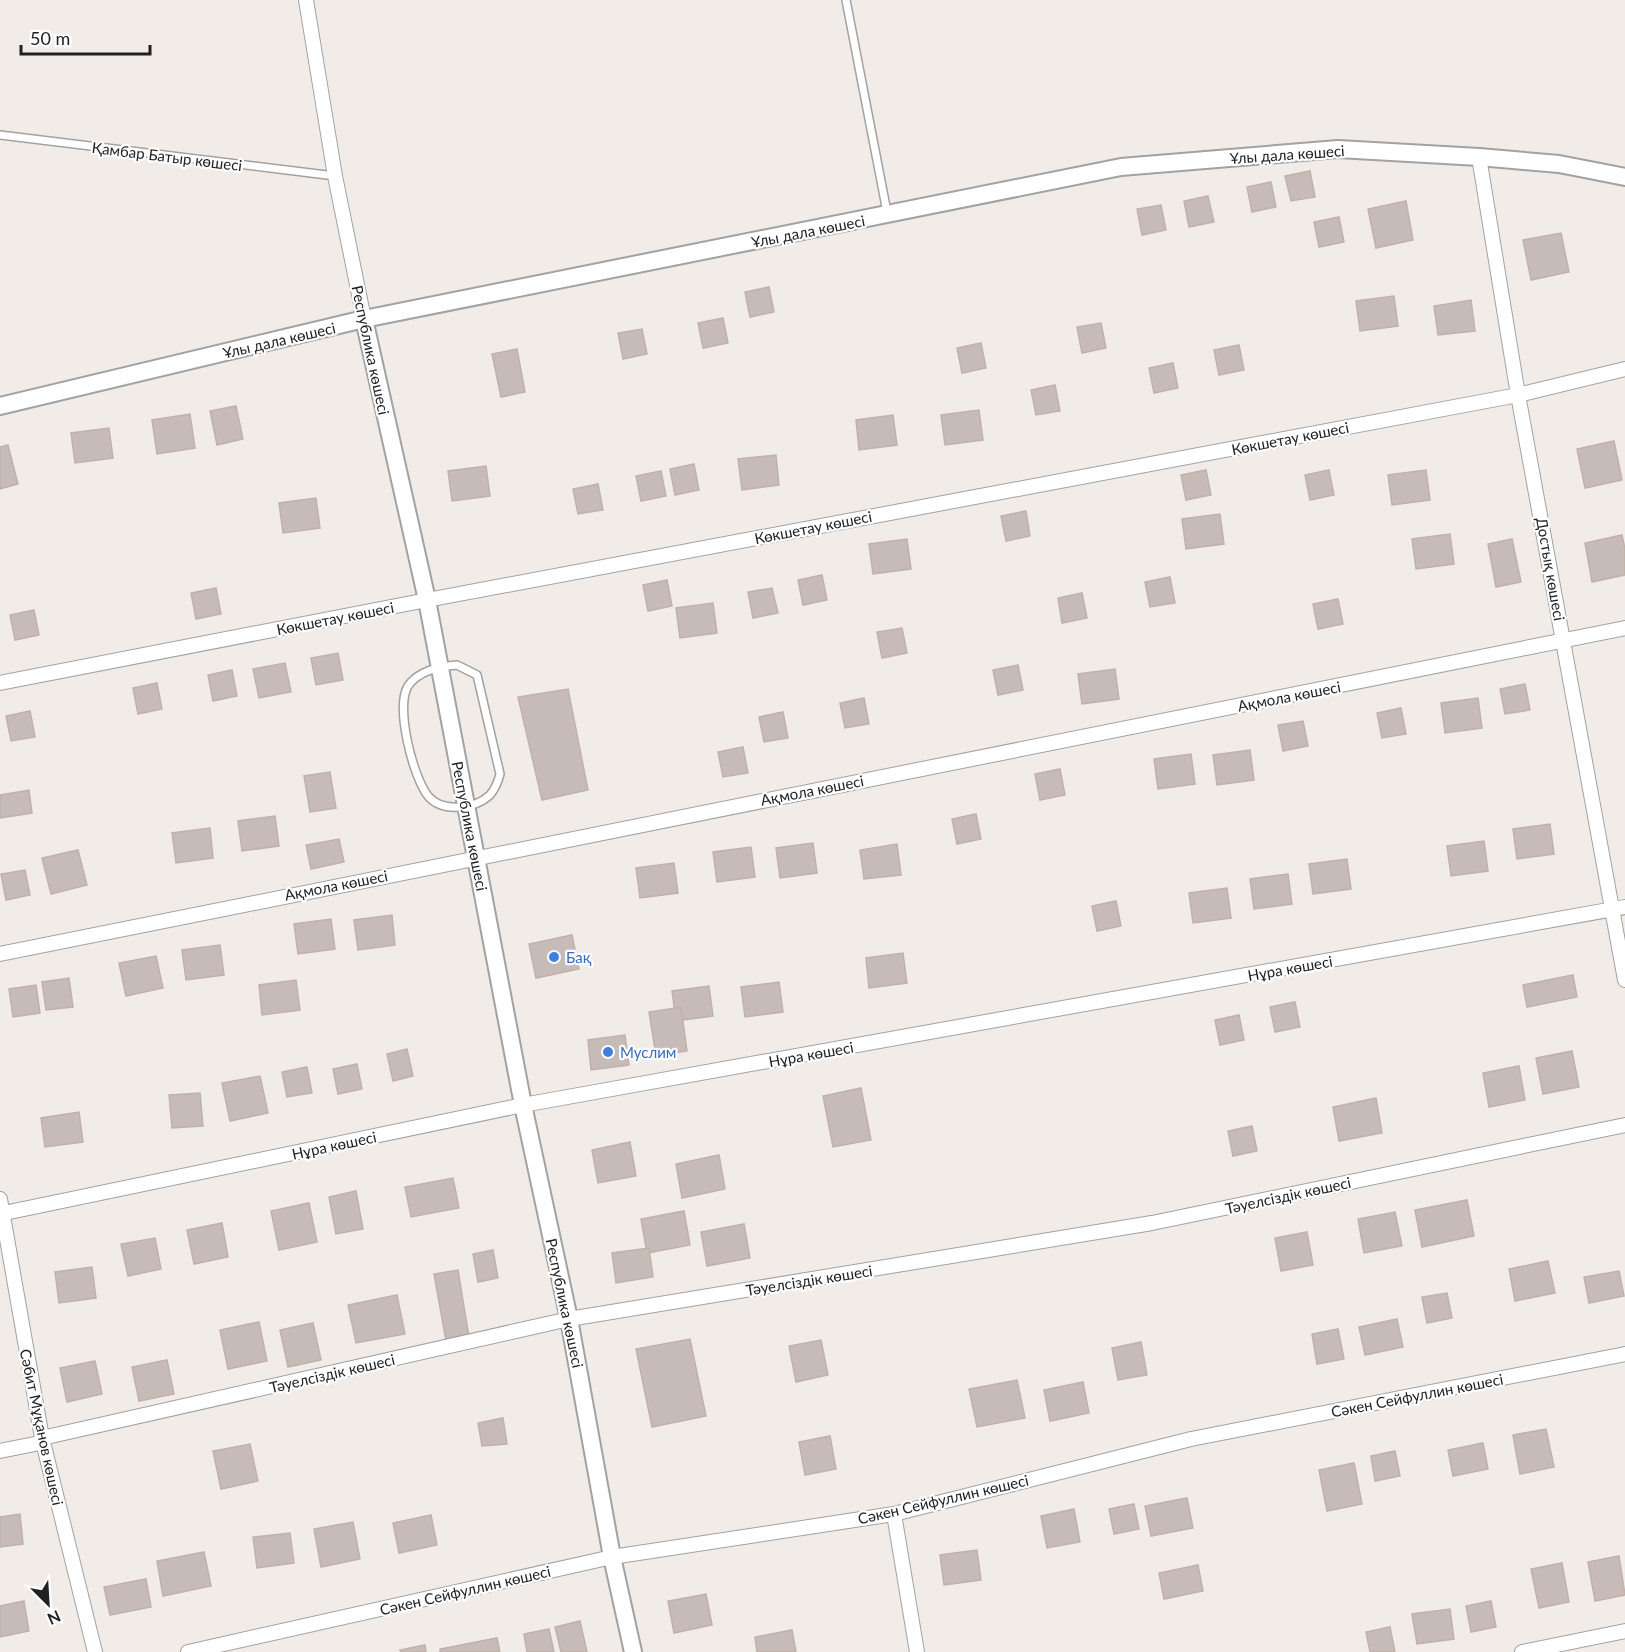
<svg xmlns="http://www.w3.org/2000/svg" width="1625" height="1652" font-family="Lato,sans-serif">
  <rect width="100%" height="100%" fill="#f1ece8"/>
  <!-- building -->
  <g fill="#c6bbb7" stroke="#c2b1aa" stroke-width="1.5">
    <path d="M1310 171 1315 197 1291 201 1285 176Z"/>
    <path d="M1271 182 1276 207 1252 212 1247 187Z"/>
    <path d="M1208 196 1214 222 1189 227 1184 201Z"/>
    <path d="M1406 201 1413 240 1376 248 1368 209Z"/>
    <path d="M1161 205 1166 230 1142 235 1137 209Z"/>
    <path d="M1339 217 1344 242 1319 247 1314 222Z"/>
    <path d="M1561 233 1569 272 1531 280 1523 240Z"/>
    <path d="M769 287 774 312 750 317 745 292Z"/>
    <path d="M1394 296 1398 326 1360 331 1356 301Z"/>
    <path d="M1471 300 1475 331 1438 335 1434 306Z"/>
    <path d="M723 318 728 343 703 348 698 323Z"/>
    <path d="M1101 323 1106 348 1082 353 1077 327Z"/>
    <path d="M642 329 647 354 623 359 618 333Z"/>
    <path d="M981 343 986 368 962 373 957 348Z"/>
    <path d="M1239 345 1244 370 1219 375 1214 350Z"/>
    <path d="M517 349 525 392 501 397 492 354Z"/>
    <path d="M1173 363 1178 388 1154 393 1149 368Z"/>
    <path d="M1055 385 1060 411 1036 415 1031 390Z"/>
    <path d="M236 406 243 439 217 445 210 411Z"/>
    <path d="M979 410 983 440 945 445 941 415Z"/>
    <path d="M190 414 195 448 157 454 152 420Z"/>
    <path d="M893 415 897 445 859 450 856 420Z"/>
    <path d="M109 428 113 458 75 463 71 433Z"/>
    <path d="M1614 441 1622 480 1585 488 1577 449Z"/>
    <path d="M8 445 18 484 0 489V447Z"/>
    <path d="M776 455 779 485 742 490 738 459Z"/>
    <path d="M694 464 699 490 675 495 670 469Z"/>
    <path d="M486 466 490 496 452 501 448 471Z"/>
    <path d="M1206 470 1211 495 1186 500 1181 475Z"/>
    <path d="M1329 470 1334 495 1310 500 1305 475Z"/>
    <path d="M1426 470 1430 500 1392 505 1388 475Z"/>
    <path d="M661 471 666 496 641 501 636 476Z"/>
    <path d="M598 484 603 510 578 514 573 489Z"/>
    <path d="M316 498 320 528 283 533 279 503Z"/>
    <path d="M1026 511 1030 536 1006 541 1001 516Z"/>
    <path d="M1220 514 1224 544 1186 549 1182 519Z"/>
    <path d="M1450 534 1454 564 1416 569 1412 539Z"/>
    <path d="M1622 535 1625 549V575L1592 582 1585 543Z"/>
    <path d="M907 539 911 569 873 574 869 544Z"/>
    <path d="M1512 539 1521 582 1496 587 1488 544Z"/>
    <path d="M822 575 827 600 803 605 798 580Z"/>
    <path d="M1170 577 1175 603 1150 607 1145 582Z"/>
    <path d="M667 580 672 606 648 611 643 585Z"/>
    <path d="M216 588 221 614 196 619 191 593Z"/>
    <path d="M772 588 778 613 753 618 748 592Z"/>
    <path d="M1082 593 1087 618 1062 623 1058 598Z"/>
    <path d="M1338 599 1343 624 1318 629 1313 604Z"/>
    <path d="M713 603 717 633 680 638 676 608Z"/>
    <path d="M34 610 39 635 15 640 10 615Z"/>
    <path d="M902 628 907 653 882 658 877 632Z"/>
    <path d="M338 653 343 680 316 685 311 658Z"/>
    <path d="M285 663 291 692 259 698 253 669Z"/>
    <path d="M1018 665 1023 690 998 695 993 670Z"/>
    <path d="M1115 669 1119 699 1082 704 1078 674Z"/>
    <path d="M232 670 237 696 213 701 208 675Z"/>
    <path d="M157 683 162 709 138 714 133 688Z"/>
    <path d="M1525 684 1530 710 1505 714 1500 689Z"/>
    <path d="M568 689 588 790 542 800 518 697Z"/>
    <path d="M864 698 869 724 845 728 840 703Z"/>
    <path d="M1478 698 1482 728 1445 733 1441 703Z"/>
    <path d="M1401 708 1406 734 1382 738 1377 713Z"/>
    <path d="M30 711 35 737 11 741 6 716Z"/>
    <path d="M783 712 788 738 764 742 759 717Z"/>
    <path d="M1303 721 1308 746 1283 751 1278 725Z"/>
    <path d="M743 747 748 773 723 777 718 752Z"/>
    <path d="M1250 750 1254 780 1217 785 1213 755Z"/>
    <path d="M1191 754 1195 784 1158 789 1154 759Z"/>
    <path d="M1060 769 1065 795 1040 800 1035 774Z"/>
    <path d="M330 772 336 808 310 812 304 776Z"/>
    <path d="M29 790 32 813 0 818V795Z"/>
    <path d="M976 814 981 839 957 844 952 819Z"/>
    <path d="M275 816 279 846 242 851 238 821Z"/>
    <path d="M1550 824 1554 854 1517 859 1513 829Z"/>
    <path d="M210 828 213 858 176 863 172 833Z"/>
    <path d="M339 839 344 862 311 869 306 845Z"/>
    <path d="M1484 841 1488 871 1451 876 1447 846Z"/>
    <path d="M813 843 817 873 780 878 776 848Z"/>
    <path d="M897 844 901 875 864 879 860 850Z"/>
    <path d="M751 847 755 877 717 882 713 852Z"/>
    <path d="M78 850 87 885 51 894 42 858Z"/>
    <path d="M1347 859 1351 889 1313 894 1309 864Z"/>
    <path d="M674 863 678 893 640 898 636 868Z"/>
    <path d="M25 870 30 895 6 900 1 874Z"/>
    <path d="M1288 874 1292 904 1254 909 1250 879Z"/>
    <path d="M1227 888 1231 918 1193 923 1189 893Z"/>
    <path d="M1116 901 1121 926 1097 931 1092 906Z"/>
    <path d="M392 915 395 945 358 950 354 920Z"/>
    <path d="M331 919 335 949 298 954 294 924Z"/>
    <path d="M572 935 579 969 536 978 529 944Z"/>
    <path d="M220 945 224 975 186 980 182 950Z"/>
    <path d="M903 953 907 983 869 988 866 958Z"/>
    <path d="M156 956 163 988 126 996 119 963Z"/>
    <path d="M1573 975 1577 997 1527 1007 1523 985Z"/>
    <path d="M69 978 73 1007 46 1010 42 982Z"/>
    <path d="M296 980 300 1010 262 1015 259 985Z"/>
    <path d="M779 982 783 1012 745 1017 741 987Z"/>
    <path d="M36 985 40 1013 13 1017 9 989Z"/>
    <path d="M709 986 713 1016 676 1021 672 991Z"/>
    <path d="M1295 1002 1300 1027 1275 1032 1270 1007Z"/>
    <path d="M681 1007 687 1051 656 1056 649 1012Z"/>
    <path d="M1239 1015 1244 1040 1220 1045 1215 1020Z"/>
    <path d="M625 1035 629 1065 591 1070 588 1040Z"/>
    <path d="M407 1049 413 1076 393 1081 387 1054Z"/>
    <path d="M1572 1051 1579 1087 1543 1094 1536 1058Z"/>
    <path d="M357 1064 362 1089 338 1094 333 1069Z"/>
    <path d="M1519 1066 1525 1100 1489 1107 1483 1073Z"/>
    <path d="M307 1067 312 1093 287 1097 282 1072Z"/>
    <path d="M260 1076 268 1113 230 1121 222 1083Z"/>
    <path d="M861 1088 871 1140 833 1147 823 1096Z"/>
    <path d="M200 1093 203 1126 172 1128 169 1095Z"/>
    <path d="M1376 1098 1382 1133 1339 1141 1333 1107Z"/>
    <path d="M79 1112 83 1142 45 1147 41 1118Z"/>
    <path d="M1252 1126 1257 1151 1233 1156 1228 1131Z"/>
    <path d="M630 1142 636 1176 598 1183 592 1150Z"/>
    <path d="M719 1155 725 1189 682 1198 676 1164Z"/>
    <path d="M453 1178 459 1208 411 1217 405 1187Z"/>
    <path d="M356 1191 363 1229 336 1234 329 1197Z"/>
    <path d="M1467 1200 1474 1236 1422 1247 1415 1210Z"/>
    <path d="M309 1203 317 1242 279 1250 271 1211Z"/>
    <path d="M684 1211 690 1245 647 1253 641 1219Z"/>
    <path d="M1395 1212 1402 1246 1364 1253 1358 1219Z"/>
    <path d="M222 1223 228 1257 194 1264 187 1230Z"/>
    <path d="M744 1224 750 1258 707 1266 701 1232Z"/>
    <path d="M1307 1232 1313 1265 1281 1271 1275 1238Z"/>
    <path d="M155 1238 161 1269 128 1276 121 1244Z"/>
    <path d="M649 1248 653 1277 616 1283 612 1253Z"/>
    <path d="M493 1250 498 1278 478 1282 473 1254Z"/>
    <path d="M1548 1261 1555 1293 1515 1301 1509 1269Z"/>
    <path d="M92 1267 96 1298 59 1303 55 1272Z"/>
    <path d="M458 1270 469 1337 446 1341 434 1274Z"/>
    <path d="M1619 1271 1624 1296 1589 1303 1584 1277Z"/>
    <path d="M1447 1293 1452 1318 1427 1323 1422 1297Z"/>
    <path d="M397 1295 405 1334 356 1343 348 1305Z"/>
    <path d="M1397 1319 1403 1347 1365 1355 1359 1327Z"/>
    <path d="M259 1322 267 1361 228 1369 220 1330Z"/>
    <path d="M313 1323 321 1360 288 1367 280 1330Z"/>
    <path d="M1338 1329 1344 1359 1317 1364 1312 1334Z"/>
    <path d="M690 1339 706 1416 652 1427 636 1349Z"/>
    <path d="M821 1340 828 1375 796 1382 789 1346Z"/>
    <path d="M1141 1342 1147 1375 1118 1380 1112 1348Z"/>
    <path d="M167 1360 174 1394 139 1401 132 1367Z"/>
    <path d="M95 1361 102 1394 67 1402 60 1368Z"/>
    <path d="M1017 1380 1025 1418 977 1427 969 1389Z"/>
    <path d="M1083 1382 1089 1413 1050 1421 1044 1390Z"/>
    <path d="M503 1418 507 1444 482 1446 478 1423Z"/>
    <path d="M1546 1429 1554 1467 1520 1474 1513 1435Z"/>
    <path d="M830 1436 836 1469 805 1475 799 1442Z"/>
    <path d="M1483 1443 1488 1469 1453 1476 1448 1450Z"/>
    <path d="M250 1444 258 1481 221 1489 213 1451Z"/>
    <path d="M1395 1451 1400 1476 1375 1481 1371 1456Z"/>
    <path d="M1354 1463 1362 1504 1327 1511 1319 1470Z"/>
    <path d="M1187 1498 1193 1528 1151 1536 1145 1506Z"/>
    <path d="M1134 1504 1139 1529 1114 1534 1109 1509Z"/>
    <path d="M1074 1509 1080 1542 1047 1548 1041 1516Z"/>
    <path d="M20 1514 23 1544 0 1547V1517Z"/>
    <path d="M431 1515 437 1545 399 1553 393 1523Z"/>
    <path d="M353 1522 360 1559 321 1567 314 1529Z"/>
    <path d="M290 1533 294 1563 257 1568 253 1537Z"/>
    <path d="M977 1550 981 1580 944 1585 940 1555Z"/>
    <path d="M204 1552 211 1586 163 1596 157 1561Z"/>
    <path d="M1619 1556 1625 1595 1595 1601 1588 1562Z"/>
    <path d="M1562 1563 1569 1602 1539 1608 1531 1569Z"/>
    <path d="M1198 1565 1203 1591 1164 1599 1159 1573Z"/>
    <path d="M146 1579 151 1607 110 1615 104 1587Z"/>
    <path d="M706 1594 712 1625 674 1633 668 1601Z"/>
    <path d="M24 1601 29 1631 0 1637V1606Z"/>
    <path d="M1491 1601 1496 1627 1471 1632 1466 1606Z"/>
    <path d="M1450 1609 1454 1639 1417 1644 1412 1614Z"/>
    <path d="M580 1621 587 1652H561L555 1627Z"/>
    <path d="M1390 1627 1395 1652H1370L1366 1632Z"/>
    <path d="M549 1629 554 1652H527L524 1634Z"/>
    <path d="M792 1630 796 1652H757L755 1637Z"/>
    <path d="M497 1638 500 1652H440V1649Z"/>
    <path d="M425 1645 426 1652H401L400 1650Z"/>
  </g>
  <g fill="none" stroke-linecap="round" stroke-linejoin="round">
    <defs>
      <g id="service">
        <path d="M846 0 887 212"/>
        <path d="M0 135 335 176"/>
        <path d="M457 665 477 675 500 774C498 782 495 789 490 795 475 809 442 813 428 796 413 777 395 707 408 686 418 671 440 666 457 665Z"/>
      </g>
      <g id="minor">
        <path d="M306 0 335 176 364 319"/>
        <path d="M1479 157 1518 395 1625 980"/>
        <path d="M0 683 427 600 1518 395 1625 369"/>
        <path d="M0 954 1625 628"/>
        <path d="M0 1199 42 1438 95 1652"/>
        <path d="M0 1214 523 1105 1625 907"/>
        <path d="M0 1451 40 1443 42 1438 569 1319 1152 1223 1625 1125"/>
        <path d="M894 1514 917 1652"/>
        <path d="M188 1652 612 1557 894 1514 1191 1439 1625 1354"/>
        <path d="M1522 1652 1625 1631"/>
      </g>
      <g id="tertiary">
        <path d="M364 319 427 600 523 1105 569 1319 612 1557 633 1652"/>
        <path d="M0 406 364 319 1121 167 1338 149 1479 157 1559 164 1625 177"/>
      </g>
    </defs>
    <!-- service casing -->
    <use href="#service" stroke="#a2a2a2" stroke-width="10"/>
    <!-- minor casing -->
    <use href="#minor" stroke="#a2a2a2" stroke-width="16"/>
    <!-- tertiary casing -->
    <use href="#tertiary" stroke="#a2a2a2" stroke-width="20"/>
    <!-- service -->
    <use href="#service" stroke="#fff" stroke-width="7"/>
    <!-- minor -->
    <use href="#minor" stroke="#fff" stroke-width="14"/>
    <!-- tertiary -->
    <use href="#tertiary" stroke="#fff" stroke-width="16"/>
  </g>
  <!-- markers -->
  <g fill="#3f7fe0" stroke="#fff" stroke-width="2">
    <circle cx="554" cy="957" r="6"/>
    <circle cx="608" cy="1052" r="6"/>
  </g>
  <g text-anchor="middle" dominant-baseline="central" stroke-width="4.5" stroke-linejoin="round" paint-order="stroke">
    <!-- street labels -->
    <g font-size="15" fill="#212121" stroke="#fff">
      <text transform="translate(1287 154) rotate(-4)">Ұлы дала көшесі</text>
      <text transform="translate(167 156) rotate(7)">Қамбар Батыр көшесі</text>
      <text transform="translate(808 231) rotate(-11)">Ұлы дала көшесі</text>
      <text transform="translate(279 340) rotate(-13)">Ұлы дала көшесі</text>
      <text transform="translate(371 350) rotate(78)">Республика көшесі</text>
      <text transform="translate(1290 438) rotate(-11)">Көкшетау көшесі</text>
      <text transform="translate(813 527) rotate(-11)">Көкшетау көшесі</text>
      <text transform="translate(1551 569) rotate(80)">Достық көшесі</text>
      <text transform="translate(335 618) rotate(-11)">Көкшетау көшесі</text>
      <text transform="translate(1289 696) rotate(-11)">Ақмола көшесі</text>
      <text transform="translate(812 790) rotate(-11)">Ақмола көшесі</text>
      <text transform="translate(470 826) rotate(79)">Республика көшесі</text>
      <text transform="translate(336 885) rotate(-11)">Ақмола көшесі</text>
      <text transform="translate(1290 968) rotate(-10)">Нұра көшесі</text>
      <text transform="translate(811 1054) rotate(-10)">Нұра көшесі</text>
      <text transform="translate(334 1145) rotate(-12)">Нұра көшесі</text>
      <text transform="translate(1288 1195) rotate(-12)">Тәуелсіздік көшесі</text>
      <text transform="translate(809 1280) rotate(-9)">Тәуелсіздік көшесі</text>
      <text transform="translate(565 1303) rotate(78)">Республика көшесі</text>
      <text transform="translate(332 1373) rotate(-13)">Тәуелсіздік көшесі</text>
      <text transform="translate(1417 1395) rotate(-11)">Сәкен Сейфуллин көшесі</text>
      <text transform="translate(42 1427) rotate(78)">Сәбит Мұқанов көшесі</text>
      <text transform="translate(943 1499) rotate(-13)">Сәкен Сейфуллин көшесі</text>
      <text transform="translate(465 1590) rotate(-13)">Сәкен Сейфуллин көшесі</text>
    </g>
    <!-- shop labels -->
    <g font-size="15" fill="#366cbe" stroke="#fff" text-anchor="start">
      <text x="566" y="957">Бақ</text>
      <text x="620" y="1052">Муслим</text>
    </g>
  </g>
  <!-- north arrow -->
  <g transform="translate(48 1604) rotate(156)" stroke="#ffffff" stroke-width="4.5" paint-order="stroke">
  <path d="M0-4.5L10 22L0 15L-10 22Z" fill="#212121"/>
  <text y="-9" font-size="16" font-weight="bold" text-anchor="middle" fill="#212121">N</text>
  </g>
  <!-- scale -->
  <path d="M21 45v9h129v-9" fill="none" stroke="#212121" stroke-width="3"/>
  <text x="30" y="45" font-size="18" fill="#212121" stroke="#ffffff" stroke-width="4.5" paint-order="stroke">50 m</text>
</svg>
